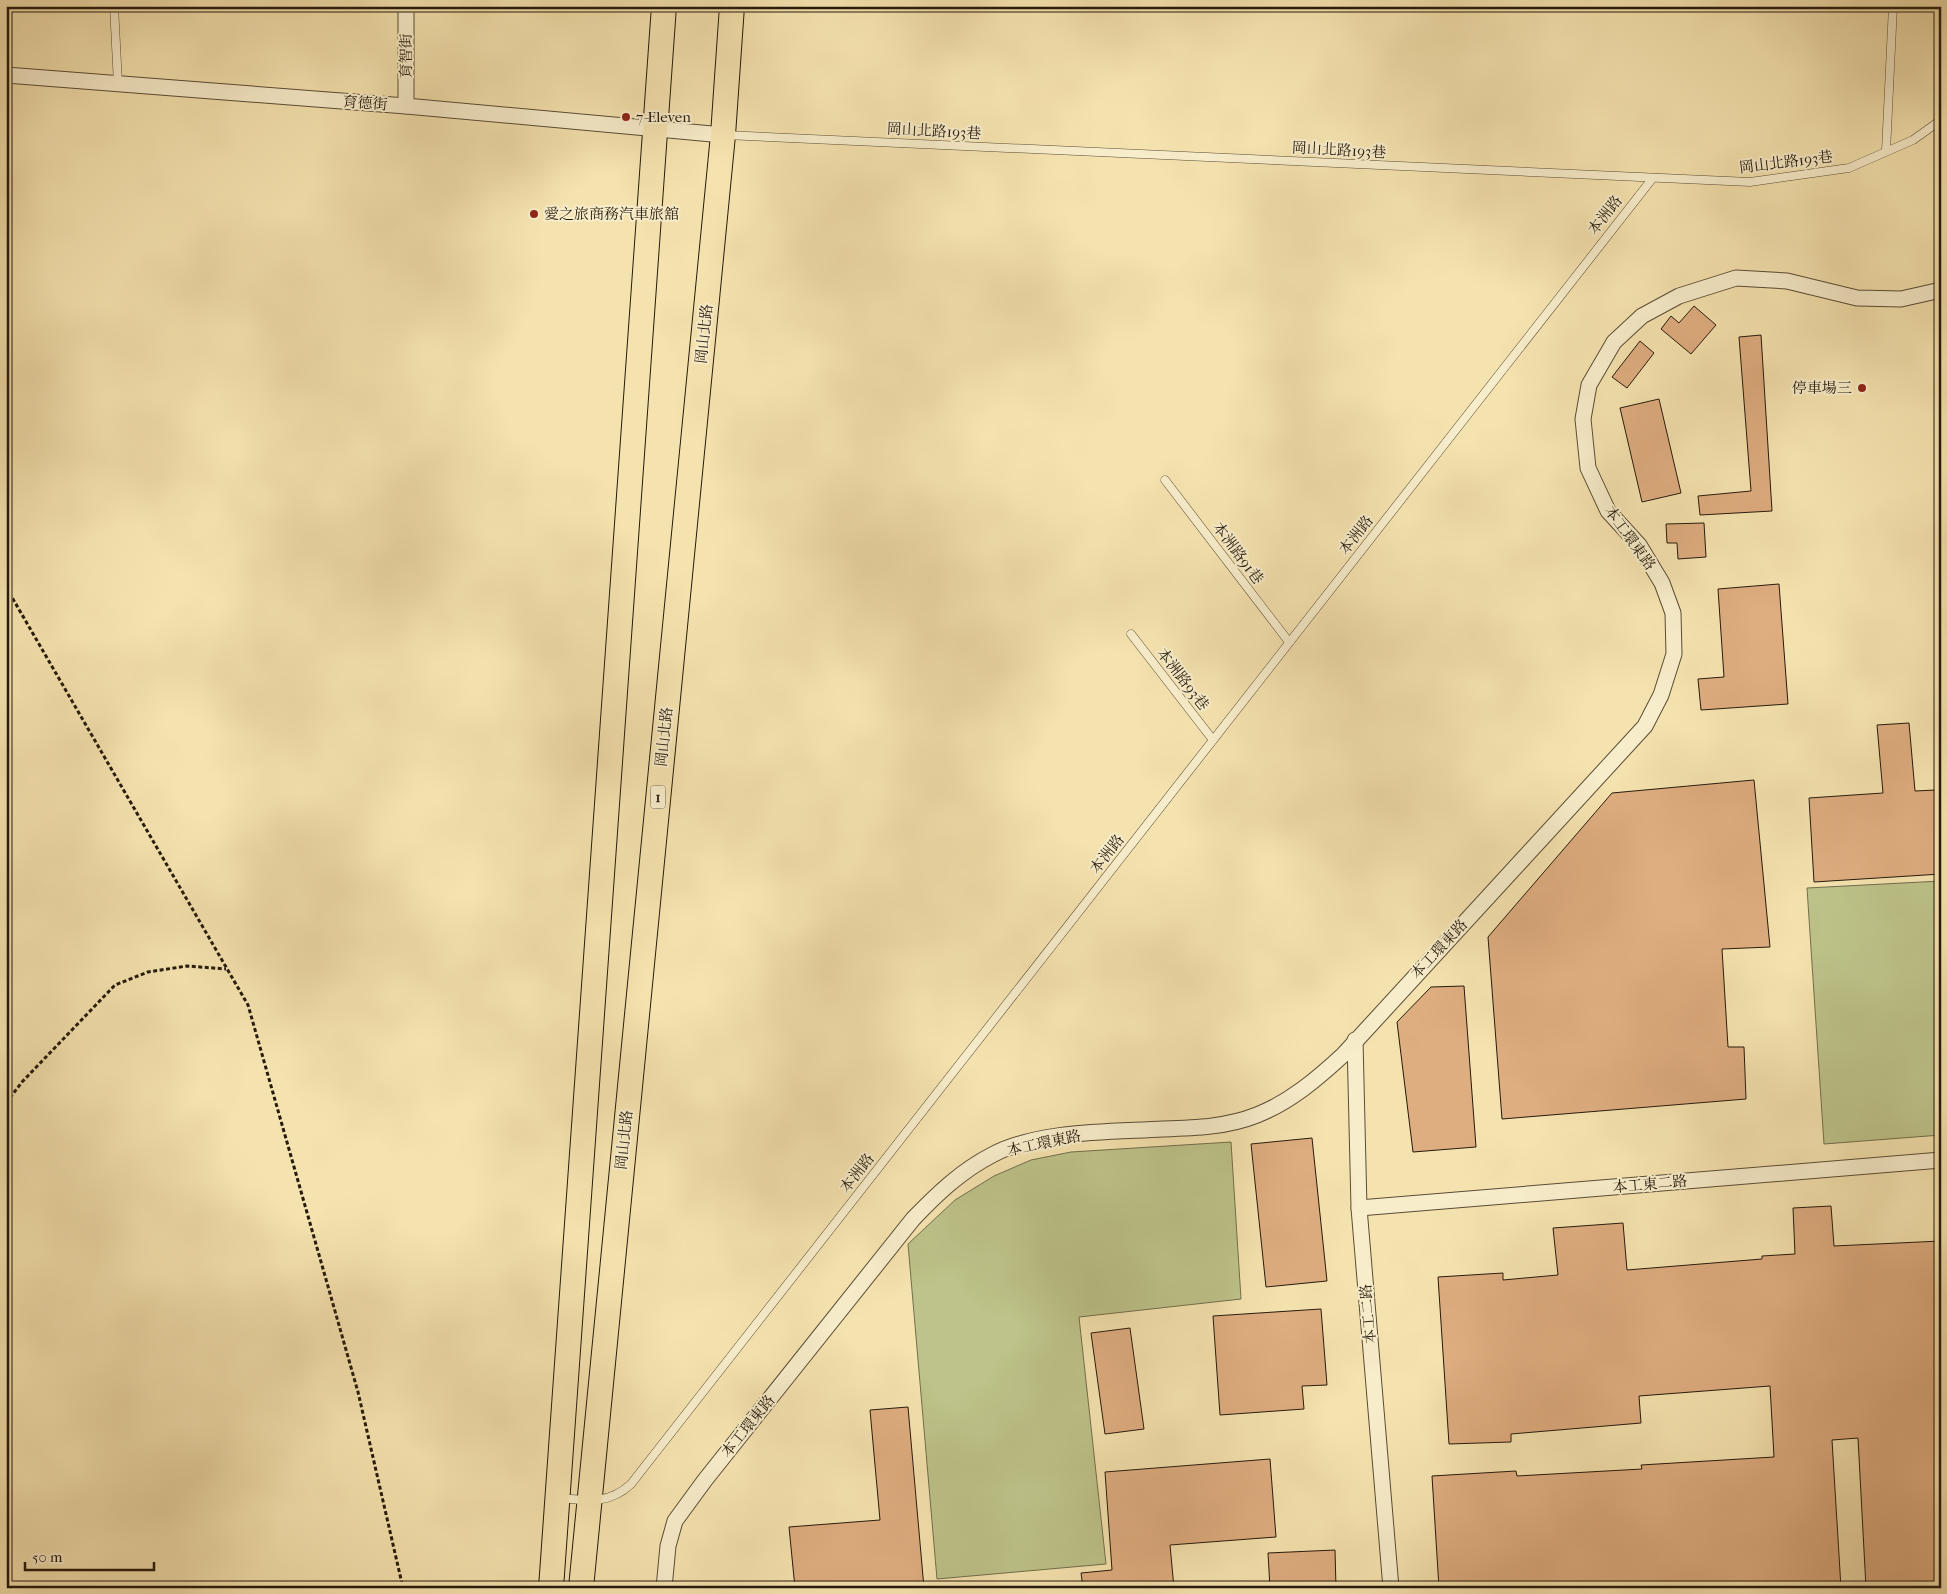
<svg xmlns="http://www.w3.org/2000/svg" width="1947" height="1594" font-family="'IM FELL French Canon','Noto Serif TC',serif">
  <rect width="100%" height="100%" fill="#f5e3af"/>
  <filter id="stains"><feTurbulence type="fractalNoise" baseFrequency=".004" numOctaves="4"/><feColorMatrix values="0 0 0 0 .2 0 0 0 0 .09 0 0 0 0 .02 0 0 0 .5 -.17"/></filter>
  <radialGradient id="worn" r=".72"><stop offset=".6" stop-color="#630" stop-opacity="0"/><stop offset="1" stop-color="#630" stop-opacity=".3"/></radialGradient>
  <!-- green -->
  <g fill="#bdc38a" stroke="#726e4b">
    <path d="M1941 881V1135L1824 1144 1807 888Z"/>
    <path d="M1231 1142 1241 1299 1079 1317 1106 1564 937 1579 908 1244 955 1200 994 1176 1031 1160 1071 1152Z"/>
  </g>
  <!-- building -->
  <g fill="#dead80" stroke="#261a0c">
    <path d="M1694 306 1716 325 1691 354 1661 329 1671 316 1679 323Z"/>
    <path d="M1761 335 1772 511 1700 515 1698 496 1751 491 1739 337Z"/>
    <path d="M1640 341 1654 353 1627 388 1612 377Z"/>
    <path d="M1659 399 1681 493 1642 502 1620 408Z"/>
    <path d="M1704 523 1706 557 1678 559 1677 543H1667L1666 524Z"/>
    <path d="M1779 584 1788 704 1701 710 1698 679 1724 677 1718 589Z"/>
    <path d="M1909 723 1915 791 1936 790 1941 874 1814 882 1809 798 1883 793 1877 725Z"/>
    <path d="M1754 780 1770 947 1722 949 1728 1047H1744L1746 1099 1502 1119 1488 937 1612 793Z"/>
    <path d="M1464 986 1476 1147 1413 1152 1397 1022 1431 987Z"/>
    <path d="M1312 1138 1327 1281 1266 1287 1251 1144Z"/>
    <path d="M1831 1206 1834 1246 1941 1241V1588H1866L1858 1438 1832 1440 1841 1588H1439L1432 1476 1516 1471 1517 1476 1642 1469 1641 1465 1774 1457 1770 1386 1639 1396 1641 1423 1511 1434V1442L1449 1444 1438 1277 1503 1273V1280L1558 1275 1553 1228 1623 1223 1627 1270 1762 1259V1256L1795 1254 1793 1208Z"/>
    <path d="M1321 1309 1327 1385 1302 1386 1304 1409 1220 1415 1213 1316Z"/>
    <path d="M1130 1328 1144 1429 1105 1434 1091 1333Z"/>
    <path d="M908 1407 924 1588H795L789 1527 880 1520 870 1410Z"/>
    <path d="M1270 1459 1276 1537 1170 1545 1174 1588H1083L1081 1573 1112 1570 1105 1472Z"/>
    <path d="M1335 1550 1336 1588H1270L1268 1553Z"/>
  </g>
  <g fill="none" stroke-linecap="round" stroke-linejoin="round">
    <defs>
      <g id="service">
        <path d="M114 6 118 84"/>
        <path d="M725 135 1750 182 1849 168 1913 140 1941 120"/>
        <path d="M1886 151 1893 6"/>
        <path d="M1165 480 1289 642"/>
        <path d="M1131 634 1213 740"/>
        <path d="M561 1498C588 1501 610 1504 631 1484L1652 179"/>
      </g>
      <g id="minor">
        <path d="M6 75 406 106 723 135"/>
        <path d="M406 106V6"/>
        <path d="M1355 1040 1359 1208 1391 1588"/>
        <path d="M1359 1208 1941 1160"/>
        <path d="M664 1588 668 1546 675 1521 705 1480 913 1219C937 1194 961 1171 992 1155 1039 1130 1111 1132 1163 1129 1195 1128 1227 1127 1257 1115 1290 1102 1317 1079 1343 1055L1645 726 1661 695 1674 654 1673 613 1662 583 1639 545 1608 511 1588 468 1583 419 1589 385 1614 342 1642 316 1679 296 1736 278 1787 281 1857 298 1901 299 1941 290"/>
      </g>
      <g id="primary">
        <path d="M551 1588 664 6"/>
        <path d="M581 1588 723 135 732 6"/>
      </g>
    </defs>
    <!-- service casing -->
    <use href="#service" stroke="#5a4c35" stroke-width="9"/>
    <!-- minor casing -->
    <use href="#minor" stroke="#5a4c35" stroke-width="17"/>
    <!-- primary casing -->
    <use href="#primary" stroke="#261a0c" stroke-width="26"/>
    <!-- path -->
    <g stroke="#261a0c" stroke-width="3" stroke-dasharray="4 2.5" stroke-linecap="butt">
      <path d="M6 587 248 1005 358 1392 403 1588"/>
      <path d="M6 1103 22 1082 115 985 148 972 187 966 226 969"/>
    </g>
    <!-- service -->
    <use href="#service" stroke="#f8edcb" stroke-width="8"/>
    <!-- minor -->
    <use href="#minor" stroke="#f8edcb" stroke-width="15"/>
    <!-- primary -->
    <use href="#primary" stroke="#f5e3af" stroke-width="24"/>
  </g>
  <!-- markers -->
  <g fill="#8f2418" stroke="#f8edcb" stroke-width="2">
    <circle cx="626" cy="117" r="5"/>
    <circle cx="534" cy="214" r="5"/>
    <circle cx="1862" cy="388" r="5"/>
  </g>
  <g text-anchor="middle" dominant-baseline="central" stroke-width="4" stroke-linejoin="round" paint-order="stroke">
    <!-- shield labels -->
    <rect fill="#f8edcb" stroke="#655945" stroke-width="1" x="650.5" y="785.5" width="15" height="23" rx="4"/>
    <g font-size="14" font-weight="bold" fill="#261a0c">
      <text x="658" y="797">1</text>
    </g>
    <!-- street labels -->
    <g font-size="15" fill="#261a0c" stroke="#f8edcb">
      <text transform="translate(406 56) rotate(-90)">育智街</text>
      <text transform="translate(365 103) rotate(4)">育德街</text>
      <text transform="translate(934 131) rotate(3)">岡山北路193巷</text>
      <text transform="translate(1339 150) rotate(3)">岡山北路193巷</text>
      <text transform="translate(1786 162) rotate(-7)">岡山北路193巷</text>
      <text transform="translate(1605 215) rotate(-52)">本洲路</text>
      <text transform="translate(704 334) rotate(-84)">岡山北路</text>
      <text transform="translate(1356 535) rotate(-52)">本洲路</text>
      <text transform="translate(1630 538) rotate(54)">本工環東路</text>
      <text transform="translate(1238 553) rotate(53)">本洲路91巷</text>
      <text transform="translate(1183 679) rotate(52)">本洲路93巷</text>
      <text transform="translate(664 737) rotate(-84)">岡山北路</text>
      <text transform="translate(1107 854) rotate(-52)">本洲路</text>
      <text transform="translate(1439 949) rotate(-47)">本工環東路</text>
      <text transform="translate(624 1140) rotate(-84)">岡山北路</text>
      <text transform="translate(1044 1143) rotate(-12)">本工環東路</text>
      <text transform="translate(857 1173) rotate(-52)">本洲路</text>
      <text transform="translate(1650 1184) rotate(-5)">本工東二路</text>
      <text transform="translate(1368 1314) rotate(-95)">本工二路</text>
      <text transform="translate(748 1426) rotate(-51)">本工環東路</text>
    </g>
    <!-- poi labels -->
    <g font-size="15" fill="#261a0c" stroke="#f8edcb" text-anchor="start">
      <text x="636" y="117">7-Eleven</text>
      <text x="544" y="214">愛之旅商務汽車旅舘</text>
      <text x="1852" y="388" text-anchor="end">停車場三</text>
    </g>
  </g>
  <!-- margin -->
  <rect width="1947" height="1594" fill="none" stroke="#f5e3af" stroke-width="25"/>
  <rect x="8" y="8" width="1932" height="1579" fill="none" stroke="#261a0c" stroke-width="2.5"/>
  <rect x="12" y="12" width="1922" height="1569" fill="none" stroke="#261a0c"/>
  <!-- scale -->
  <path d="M25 1562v8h129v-8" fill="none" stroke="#261a0c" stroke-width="2.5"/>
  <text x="32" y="1562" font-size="15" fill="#261a0c" stroke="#f8edcb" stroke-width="4" paint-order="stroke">50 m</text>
  <rect width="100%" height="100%" filter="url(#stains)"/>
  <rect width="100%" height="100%" fill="url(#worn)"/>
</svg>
